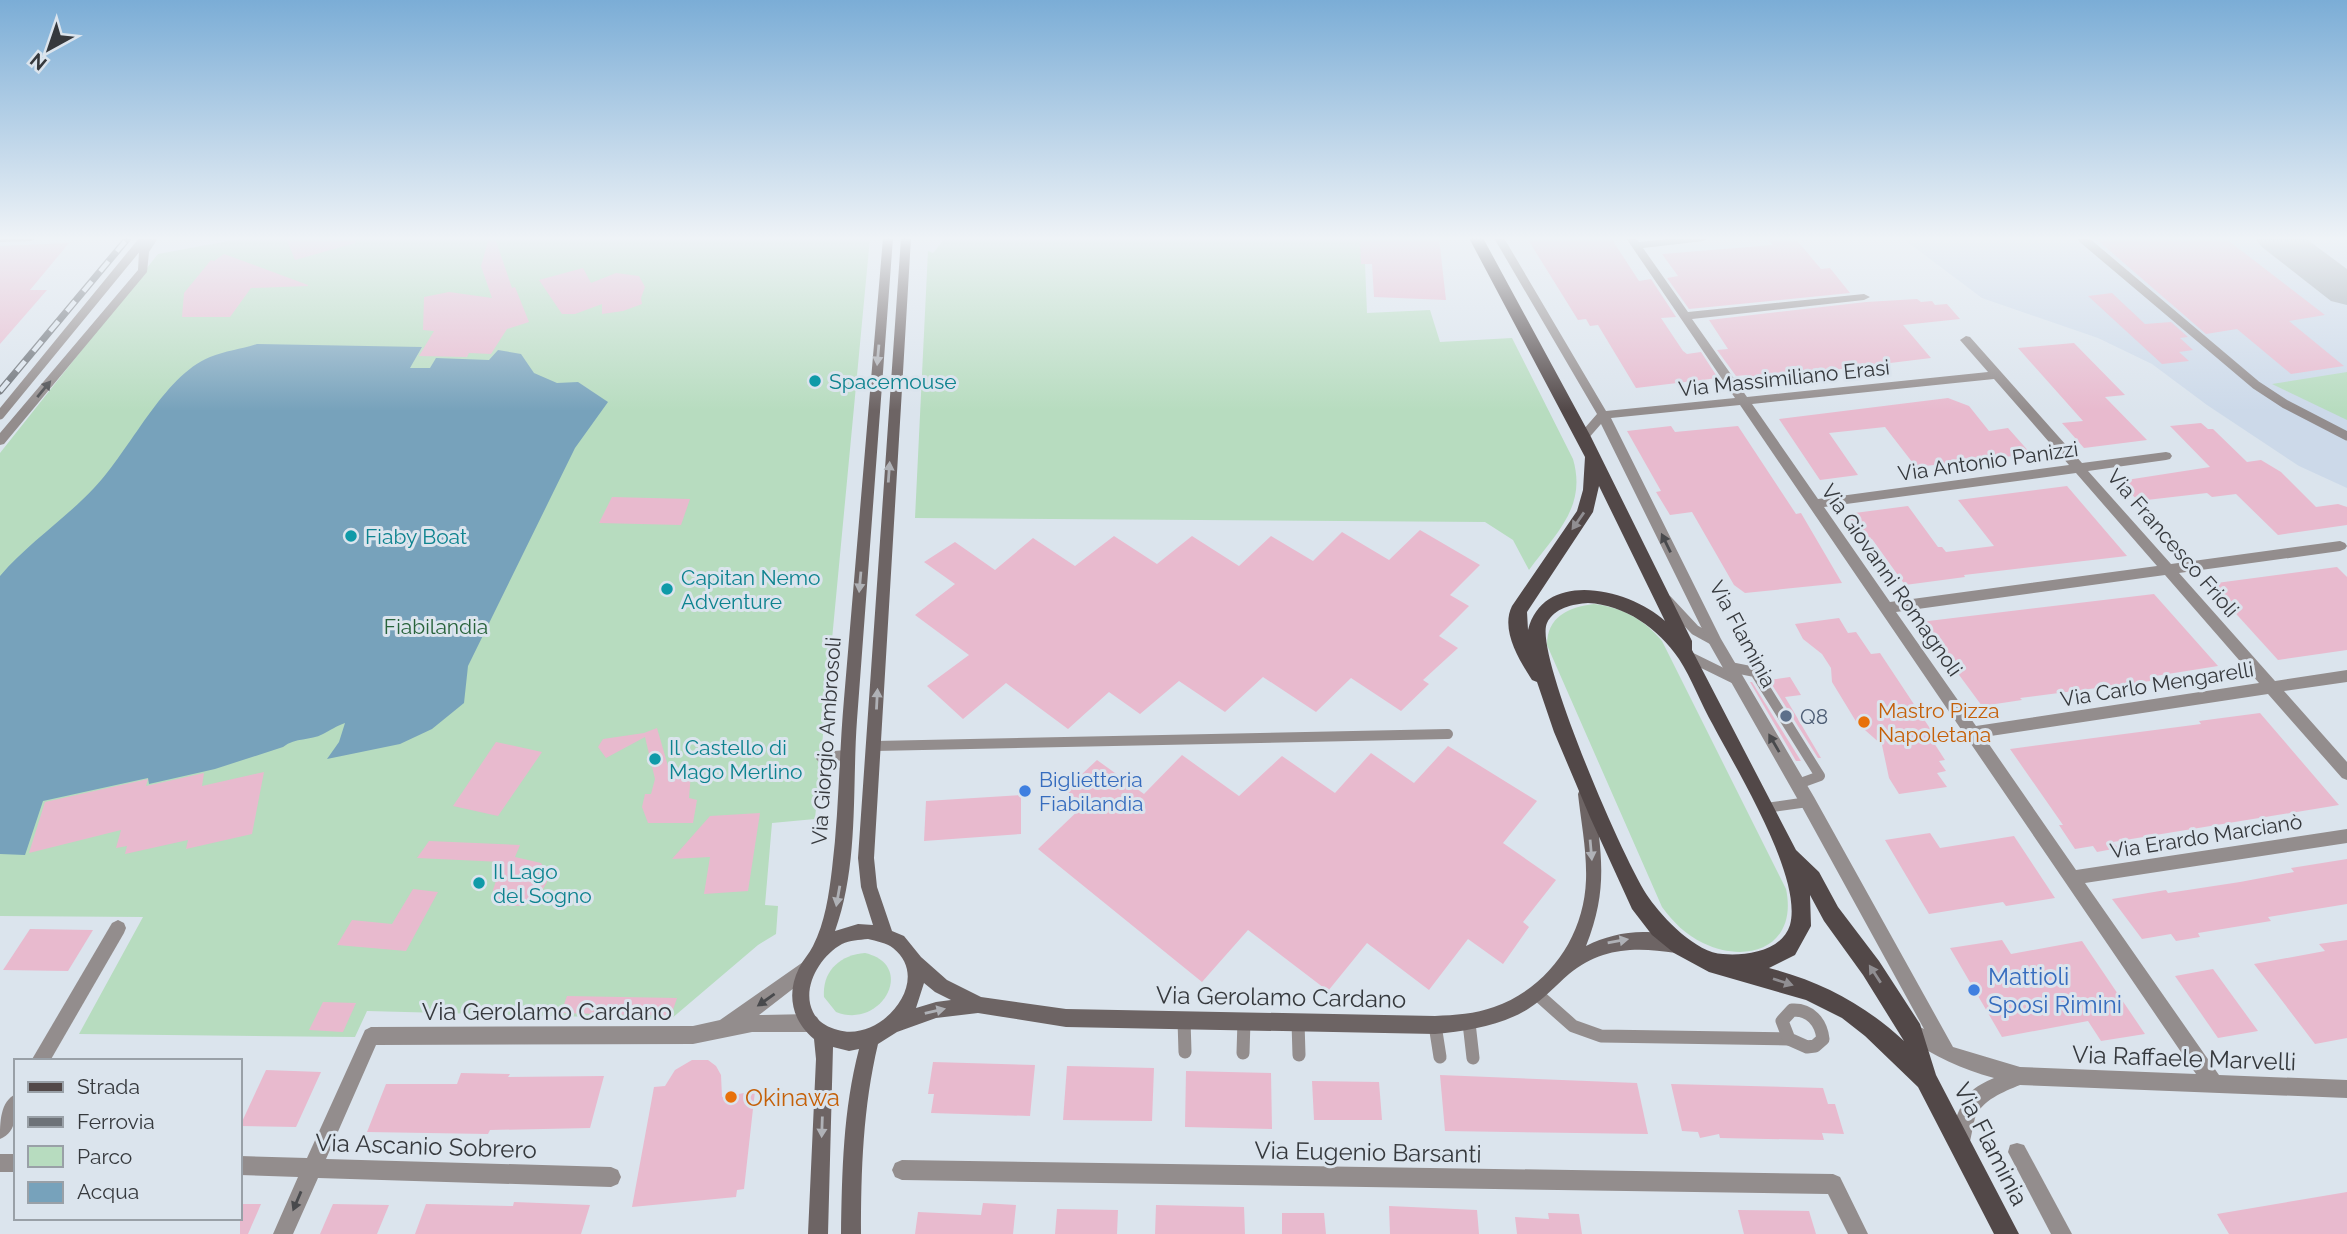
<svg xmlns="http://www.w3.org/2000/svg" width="2347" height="1234" font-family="Raleway,sans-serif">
  <rect width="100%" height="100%" fill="#dbe4ed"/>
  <!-- built -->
  <path fill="#ccd9e9" d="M1902 238H2347V488L2299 466 2207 405 2152 364 2098 338 1982 298Z"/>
  <!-- green -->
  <g fill="#b7dcbf">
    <path d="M244 238H870L815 819 772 823 765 905 778 906 776 934 758 945 671 1019 367 1011 355 1037 79 1034 143 917 0 916V453L158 254Z"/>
    <path d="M945 238H1364L1367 313 1430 310 1440 342 1512 338 1573 459C1587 507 1556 533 1529 570L1513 540 1485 522 915 518 928 251 933 253Z"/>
    <path d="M2347 372V420L2272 384Z"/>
    <path d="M1594 604C1621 607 1644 619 1662 641L1786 889C1798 946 1749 965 1703 943 1686 935 1673 922 1662 907L1547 645C1547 617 1568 607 1594 604Z"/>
    <path d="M865 953C917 965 882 1030 836 1012L824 997C822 971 840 955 865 953Z"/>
  </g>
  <!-- water -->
  <path fill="#77a2bb" d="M257 344 422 347 410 368H430L436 358 489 360 498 350 521 354 534 373 557 383 578 382 608 402 575 448 468 666 464 703 432 729 400 744 327 759 339 742 345 723C336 726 331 730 323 734 310 741 296 737 283 747L215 769 149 784 148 778 43 801 25 855 0 854V576C28 543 64 520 94 488 130 451 163 376 210 357 225 351 242 349 257 344Z"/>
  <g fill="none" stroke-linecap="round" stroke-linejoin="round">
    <!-- taxiway -->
    <path fill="#a4abb2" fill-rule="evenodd" d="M2255 238H2305L2347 269V305L2331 301 2262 247Z"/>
  </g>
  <!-- building -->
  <g fill="#e8bace">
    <path d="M286 238H354L355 243 295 260Z"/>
    <path d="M489 238H495L512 288 515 287 529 322 507 329 491 354 469 353 467 357 419 356 434 331 423 330 424 297 449 292 492 298 481 266Z"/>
    <path d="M1360 238H1439L1446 300 1374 297 1372 264H1361Z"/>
    <path d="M1527 238H1611L1639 281 1651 279 1676 317 1661 318 1683 351 1687 354 1701 352 1718 378 1636 388 1598 325 1590 326 1586 319 1578 320Z"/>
    <path d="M1767 238H1795L1821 269 1830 268 1850 293 1689 309 1667 278 1678 276 1662 254 1773 245Z"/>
    <path d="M2095 238H2225L2325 315 2289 321 2344 366 2291 374 2237 329 2206 334Z"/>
    <path d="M69 243 30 290H47L0 344V246Z"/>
    <path d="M224 254 308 285V286L251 288 230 317H182L184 293 211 260 214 261Z"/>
    <path d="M583 268 591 283 616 273 639 276 645 287 641 298 642 304 623 311 602 314V304L575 314H562L539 280Z"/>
    <path d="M2112 293 2145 324 2171 322 2188 337 2180 338 2193 350 2179 352 2189 361 2162 364 2088 296Z"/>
    <path d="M1917 299 1921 302 1932 301 1935 305 1947 304 1960 319 1903 325 1931 358 1751 380 1747 375 1736 376 1717 350 1728 349 1709 320 1866 302Z"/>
    <path d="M2074 343 2125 395 2105 397 2147 440 2084 448 2062 423 2083 421 2018 348Z"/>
    <path d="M1948 398 1969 406 1989 431 2008 428 2031 454 1916 467 1885 427 1829 433 1858 475 1820 480 1779 419Z"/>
    <path d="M2201 423 2208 429H2213L2247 462 2261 460 2281 472 2316 507 2338 504 2347 507V525L2278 535 2236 494 2212 497 2207 493 2138 501 2120 481 2210 467 2170 426Z"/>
    <path d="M1671 426 1675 432 1738 426 1796 514 1801 513 1842 583 1745 593 1734 585 1692 512 1670 515 1656 492 1661 491 1627 431Z"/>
    <path d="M2067 486 2127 556 1964 575 1965 577 1905 585 1872 539 1865 540 1847 514 1908 506 1938 547H1942L1946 552 1994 546 1958 500Z"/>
    <path d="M612 497 690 499 681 525 599 523Z"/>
    <path d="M1420 530 1480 565 1450 595 1469 606 1439 636 1458 648 1423 680 1429 684 1401 711 1351 678 1316 712 1263 677 1225 712 1179 681 1140 714 1109 692 1068 729 1006 683 963 719 927 686 969 655 915 615 955 584 924 562 955 542 995 570 1033 538 1075 566 1114 536 1157 564 1192 536 1239 566 1271 536 1313 561 1342 532 1389 560Z"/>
    <path d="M2337 567 2347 577V650L2278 660 2209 584Z"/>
    <path d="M2154 594 2218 666 2155 676 2158 680 2020 698 2022 700 1982 706 1920 622Z"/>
    <path d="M1839 618 1848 633 1856 632 1871 654 1880 653 1939 742 1934 743 1945 760 1939 761 1946 771 1937 773 1947 787 1899 794 1889 778 1882 745 1857 723 1832 682 1831 668 1822 654 1803 639 1795 624Z"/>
    <path d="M1790 677 1801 695 1785 697 1821 758H1818L1769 680Z"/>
    <path d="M1750 682H1752L1801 761H1796Z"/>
    <path d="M2260 713 2339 805 2113 842 2118 848 2097 852 2093 846 2075 849 2059 825H2063L2010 749 2201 724 2199 721Z"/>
    <path d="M657 728 670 773H691L689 798 697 800 693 823H648L642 807 645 794H651L655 779 645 737 606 758 598 747 603 739 644 733Z"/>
    <path d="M496 742 542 752 498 816 453 806Z"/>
    <path d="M1448 746 1537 801 1503 843 1556 880 1523 922 1529 927 1503 964 1468 939 1429 990 1367 943 1328 991 1248 930 1202 982 1038 849 1084 805 1065 790 1097 760 1144 794 1182 755 1239 796 1282 756 1335 793 1371 753 1414 783Z"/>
    <path d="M264 772 252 834 186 849 188 840 125 854 127 846 116 848 121 830 29 853 45 802 148 779 146 786 204 773 202 786Z"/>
    <path d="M1021 795V834L924 841 926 801Z"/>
    <path d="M760 813 748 891 704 894 710 857 672 859 710 816Z"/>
    <path d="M1930 833 1940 848 2014 836 2055 898 2006 906 2003 902 1929 914 1885 840Z"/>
    <path d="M429 841 520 845 515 857 541 863 548 873 547 882 542 891 529 903 518 906 503 905 495 898 493 890 502 862 417 858Z"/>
    <path d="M2347 859V904L2268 917 2271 921 2198 933 2200 937 2176 941 2171 934 2142 939 2112 899 2166 890 2168 893 2240 882 2294 872 2291 868Z"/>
    <path d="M413 889 438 892 406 951 337 945 352 920 392 924Z"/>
    <path d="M30 929 93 930 68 971 3 970Z"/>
    <path d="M2002 940 2011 954 2082 941 2145 1034 2101 1041 2088 1021 2002 1037 1950 948Z"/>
    <path d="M2347 940V1038L2315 1044 2254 964 2325 951 2319 944Z"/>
    <path d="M2213 969 2258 1031 2218 1038 2175 976Z"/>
    <path d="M567 996 677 998 671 1016 561 1013Z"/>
    <path d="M323 1002 356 1003 343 1032 309 1030Z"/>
    <path d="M692 1060H708L716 1066 721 1075 722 1097 755 1091 744 1189 737 1190 736 1197 632 1207 654 1087 665 1086 675 1070Z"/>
    <path d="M933 1062 1035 1065 1030 1116 931 1113 934 1094H928Z"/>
    <path d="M1067 1066 1154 1068 1152 1121 1063 1120Z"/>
    <path d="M266 1070 321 1072 296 1127 240 1126Z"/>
    <path d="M1186 1071 1271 1073 1272 1129 1185 1127Z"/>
    <path d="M461 1073 510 1074 508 1077 604 1076 590 1128 490 1130 488 1134 367 1132 386 1084H457Z"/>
    <path d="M1440 1075 1637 1083 1648 1134 1445 1131Z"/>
    <path d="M1312 1081 1379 1082 1382 1120H1314Z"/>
    <path d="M1671 1084 1823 1088 1828 1104H1835L1844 1134 1822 1133 1824 1140 1720 1138 1719 1134 1700 1138 1698 1132 1682 1131Z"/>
    <path d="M2347 1192V1234H2229L2217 1214Z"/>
    <path d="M514 1202 590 1205 581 1234H415L426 1204 513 1206Z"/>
    <path d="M983 1203 1016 1205 1013 1234H915L918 1212 981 1215Z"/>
    <path d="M240 1204H261L248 1234H240Z"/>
    <path d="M333 1204 389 1205 377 1234H320Z"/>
    <path d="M1156 1205 1244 1207 1245 1234H1155Z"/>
    <path d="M1389 1206 1477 1210 1479 1234H1390Z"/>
    <path d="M1057 1209 1118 1210 1117 1234H1055Z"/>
    <path d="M1738 1210 1809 1211 1816 1234H1744Z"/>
    <path d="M1282 1213H1324L1326 1234H1282Z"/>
    <path d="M1548 1213 1579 1214 1582 1234H1517L1515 1217 1549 1219Z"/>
  </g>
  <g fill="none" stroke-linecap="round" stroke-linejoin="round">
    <!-- service-far2 -->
    <g stroke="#938d8d" stroke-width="9">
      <path d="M2082 238 2256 385 2285 404 2347 436"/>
      <path d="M0 415 145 238"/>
    </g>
    <!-- service-far1 -->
    <g stroke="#938d8d" stroke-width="10">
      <path d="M1667 600 1695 630 1715 641"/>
      <path d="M1686 655 1737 680"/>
      <path d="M1730 667 1755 672 1820 776 1798 784"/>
      <path d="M875 746 1448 734"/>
      <path d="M821 757 847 755"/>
      <path d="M1766 808 1808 802"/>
    </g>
    <!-- service -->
    <g stroke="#938d8d" stroke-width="13">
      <path d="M1537 994 1573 1026 1601 1036 1789 1039"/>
      <path d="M1792 1010C1810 1009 1821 1022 1823 1039L1815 1046 1807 1047 1789 1039 1782 1021Z"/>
      <path d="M1184 1020 1185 1052"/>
      <path d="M1298 1022 1299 1055"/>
      <path d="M1469 1023 1473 1058"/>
      <path d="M1435 1025 1440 1057"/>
      <path d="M1243 1053 1244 1021"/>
    </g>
    <!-- minor -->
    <g fill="#938d8d" fill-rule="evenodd">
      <path d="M0 238H37L32 241 0 242Z"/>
      <path d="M148 238H158L149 252 147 272 4 444 0 445V433L138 270 139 252Z"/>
      <path d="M1494 238H1504L1606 411 1735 398 1626 238H1636L1639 242 1676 238H1709L1704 241 1643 248 1688 312 1864 294 1870 297 1864 300 1692 319 1747 397 1988 372 1960 340 1966 336 1970 337 2082 463 2166 452 2170 453 2172 456 2170 459 2166 460 2088 471 2171 564 2340 541 2345 543 2347 546 2345 549 2340 551 2179 573 2275 681 2347 670V682L2284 691 2347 762V780L2342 778 2268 694 1984 737 2076 870 2347 829V843L2085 883 2219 1075 2347 1080V1098L2020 1085C2003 1092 1982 1100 1975 1118 1972 1129 1971 1141 1967 1152L1960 1154 1953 1152C1947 1136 1959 1105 1970 1093 1976 1086 1985 1082 1994 1078 1961 1069 1935 1056 1906 1038L1903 1032 1906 1026 1912 1023 1924 1029 1802 807 1710 645 1601 424 1587 440H1579L1577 437 1597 414ZM1994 379 2069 465 1818 499 1752 404ZM1740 405 2196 1074 2020 1067 1953 1047 1814 797 1721 639 1611 418ZM2076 473 2157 566 1890 602 1824 507ZM2165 575 2259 683 1976 726 1896 612Z"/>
      <path d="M118 920 124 923 126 928 124 933 50 1061H31L112 923Z"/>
      <path d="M806 960 812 962 815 968 812 974 759 1015 811 1014 817 1017 820 1023 817 1029 811 1032H752L693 1044 376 1045 326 1159 611 1167 618 1170 621 1177 618 1184 611 1187 318 1178 293 1234H273L298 1177 240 1175V1156L307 1158 365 1030 371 1027 693 1026 720 1020Z"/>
      <path d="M16 1094C16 1111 18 1132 0 1139 0 1123 0 1101 16 1094Z"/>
      <path d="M2017 1143 2024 1145 2072 1234H2051L2008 1152 2010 1145Z"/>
      <rect x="0" y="1154" width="16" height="18"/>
      <path d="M902 1160 1833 1174 1840 1177 1868 1234H1848L1828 1194 902 1180 895 1177 892 1170 895 1163Z"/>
    </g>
    <!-- secondary -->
    <path fill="#6d6464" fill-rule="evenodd" d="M883 238H893C881 399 869 559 857 720 852 789 859 865 835 931L858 924 873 925 861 887 858 858 901 238H911L874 858 877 887 892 931 904 936 921 957 947 980 981 997 1066 1009 1435 1016C1455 1015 1475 1014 1494 1007 1548 988 1584 937 1586 880 1587 851 1581 822 1578 794L1580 789 1586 787 1592 789 1594 794C1601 854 1609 888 1586 946 1615 931 1651 927 1682 939L1684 945 1682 951 1676 953C1636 947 1602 947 1569 974 1555 986 1544 999 1528 1009 1500 1026 1467 1031 1435 1034L1066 1027 978 1013 936 1018 897 1032 878 1044C863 1107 861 1170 861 1234H841C842 1172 843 1110 859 1049L849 1051 833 1047 828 1234H808L816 1059 814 1039C792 1021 786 994 799 968 803 960 809 954 813 946 825 923 829 894 832 869 839 813 839 755 844 699 857 545 870 392 883 238ZM868 939C876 941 887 943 893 948 934 980 881 1043 838 1030 827 1027 818 1022 813 1012 801 988 820 956 842 944 850 940 859 940 868 939ZM924 983 935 992 951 1000 936 1002 916 1008Z"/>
    <!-- primary -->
    <path fill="#524848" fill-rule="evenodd" d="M1469 238H1483L1591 437 1692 641V650L1796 850 1819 872 1838 907 1879 961 1920 1024 1936 1075 2019 1234H1994L1918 1087 1865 1036 1842 1018 1806 1000 1709 972 1674 953 1652 935 1632 909 1590 817 1554 732 1537 682 1532 680C1520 661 1500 630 1512 606L1577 511 1583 490 1585 457ZM1599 486 1665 621C1630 589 1544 568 1528 630L1527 612 1593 512ZM1588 603C1625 605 1658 628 1679 659 1692 679 1701 704 1713 725 1736 769 1803 877 1790 925 1782 951 1746 956 1723 954 1696 953 1663 918 1649 898 1626 867 1533 652 1547 623 1554 608 1573 604 1588 603ZM1810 895 1824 921 1863 975 1904 1041C1864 1004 1822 982 1769 968L1795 955 1811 926Z"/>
    <defs>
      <path id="rail" d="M0 391 128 238"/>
    </defs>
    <!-- rail casing -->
    <use href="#rail" stroke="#6d7278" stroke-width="7"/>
    <!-- rail -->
    <use href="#rail" stroke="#dbe4ed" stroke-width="4.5" stroke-dasharray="13" stroke-linecap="butt"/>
  </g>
  <!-- one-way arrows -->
  <defs><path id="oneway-solid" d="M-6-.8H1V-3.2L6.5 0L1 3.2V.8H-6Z" transform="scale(1.75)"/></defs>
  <g fill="#afb1b6">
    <use href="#oneway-solid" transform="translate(878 355) rotate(95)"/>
    <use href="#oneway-solid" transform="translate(889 472) rotate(-86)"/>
    <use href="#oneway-solid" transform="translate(860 582) rotate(95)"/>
    <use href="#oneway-solid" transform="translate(877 699) rotate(-87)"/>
    <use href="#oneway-solid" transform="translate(1591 850) rotate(85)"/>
    <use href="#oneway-solid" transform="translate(838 896) rotate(100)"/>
    <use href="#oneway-solid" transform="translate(1618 941) rotate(-10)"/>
    <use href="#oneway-solid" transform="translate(935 1011) rotate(-13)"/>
    <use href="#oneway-solid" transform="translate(822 1127) rotate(92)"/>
  </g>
  <g fill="#494a4d">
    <use href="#oneway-solid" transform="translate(44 389) rotate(-50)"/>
    <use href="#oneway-solid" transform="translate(1666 543) rotate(-116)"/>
    <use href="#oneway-solid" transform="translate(1774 743) rotate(-120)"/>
    <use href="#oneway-solid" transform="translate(766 1000) rotate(145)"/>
    <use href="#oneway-solid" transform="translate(297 1201) rotate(113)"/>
  </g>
  <g fill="#908e92">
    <use href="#oneway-solid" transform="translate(1578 521) rotate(125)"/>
    <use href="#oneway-solid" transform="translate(1875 974) rotate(-123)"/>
    <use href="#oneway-solid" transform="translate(1783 982) rotate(18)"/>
  </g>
  <!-- sky -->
  <linearGradient id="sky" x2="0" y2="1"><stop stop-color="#7badd6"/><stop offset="0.58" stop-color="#eff3f7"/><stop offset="1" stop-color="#eff3f7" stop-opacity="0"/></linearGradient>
  <rect width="2347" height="411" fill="url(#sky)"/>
  <!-- markers -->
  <g fill="#0f9aa8" stroke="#dbe4ed" stroke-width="2.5">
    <circle cx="815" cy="381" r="7"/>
    <circle cx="351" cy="536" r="7"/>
    <circle cx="667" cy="589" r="7"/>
    <circle cx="655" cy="759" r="7"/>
    <circle cx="479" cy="883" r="7"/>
  </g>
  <circle fill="#5c6f8a" stroke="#dbe4ed" stroke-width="2.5" cx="1786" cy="716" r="7"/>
  <g fill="#e8710a" stroke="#dbe4ed" stroke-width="2.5">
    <circle cx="1864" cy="722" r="7"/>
    <circle cx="731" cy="1097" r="7"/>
  </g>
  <g fill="#3f7fe0" stroke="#dbe4ed" stroke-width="2.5">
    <circle cx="1025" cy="791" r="7"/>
    <circle cx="1974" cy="990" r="7"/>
  </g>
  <g text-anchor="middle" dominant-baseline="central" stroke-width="6" stroke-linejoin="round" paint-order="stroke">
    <!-- street labels -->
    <g font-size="21" fill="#36393d" stroke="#dbe4ed">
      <text transform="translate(1784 378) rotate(-6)">Via Massimiliano Erasi</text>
      <text transform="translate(1988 461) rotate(-8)">Via Antonio Panizzi</text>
      <text transform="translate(2173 543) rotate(49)">Via Francesco Frioli</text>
      <text transform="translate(1892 580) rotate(55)">Via Giovanni Romagnoli</text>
      <text transform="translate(1743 634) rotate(62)">Via Flaminia</text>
      <text transform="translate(2157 684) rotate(-9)">Via Carlo Mengarelli</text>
      <text transform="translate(826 741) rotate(-86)">Via Giorgio Ambrosoli</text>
      <text transform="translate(2206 836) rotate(-9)">Via Erardo Marcianò</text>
    </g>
    <!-- culture labels -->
    <g font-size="21" fill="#0d838f" stroke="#dbe4ed" text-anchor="start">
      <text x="829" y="381">Spacemouse</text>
      <text x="365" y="536">Fiaby Boat</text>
      <text x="681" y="577">Capitan Nemo<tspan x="681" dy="24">Adventure</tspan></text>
      <text x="669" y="747">Il Castello di<tspan x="669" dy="24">Mago Merlino</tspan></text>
      <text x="493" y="871">Il Lago<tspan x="493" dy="24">del Sogno</tspan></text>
    </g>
    <!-- park labels -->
    <g font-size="21" fill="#28633b" stroke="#dbe4ed">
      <text x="436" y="626">Fiabilandia</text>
    </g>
    <!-- food labels -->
    <g font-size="21" fill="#c56008" stroke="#dbe4ed" text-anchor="start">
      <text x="1878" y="710">Mastro Pizza<tspan x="1878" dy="24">Napoletana</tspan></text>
    </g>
    <!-- service labels -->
    <g font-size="21" fill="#4e5e75" stroke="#dbe4ed" text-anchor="start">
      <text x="1800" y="716">Q8</text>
    </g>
    <!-- shop labels -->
    <g font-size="21" fill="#366cbe" stroke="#dbe4ed" text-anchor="start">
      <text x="1039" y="779">Biglietteria<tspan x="1039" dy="24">Fiabilandia</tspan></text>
    </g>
    <!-- near-shop labels -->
    <g font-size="24" fill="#366cbe" stroke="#dbe4ed" text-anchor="start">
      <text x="1988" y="976">Mattioli<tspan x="1988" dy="28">Sposi Rimini</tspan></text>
    </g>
    <!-- near-street labels -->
    <g font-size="24" fill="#36393d" stroke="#dbe4ed">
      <text transform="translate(1281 997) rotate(1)">Via Gerolamo Cardano</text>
      <text x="547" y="1011">Via Gerolamo Cardano</text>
      <text transform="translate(2184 1058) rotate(2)">Via Raffaele Marvelli</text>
      <text transform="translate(1991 1144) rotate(63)">Via Flaminia</text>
      <text transform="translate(426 1146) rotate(2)">Via Ascanio Sobrero</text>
      <text transform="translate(1368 1152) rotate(1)">Via Eugenio Barsanti</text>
    </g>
    <!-- near-food labels -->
    <g font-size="24" fill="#c56008" stroke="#dbe4ed" text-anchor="start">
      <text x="745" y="1097">Okinawa</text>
    </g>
  </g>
  <!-- legend -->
  <rect x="14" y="1059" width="228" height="161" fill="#dbe4ed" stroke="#99a0a7" stroke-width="2"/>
  <rect x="28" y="1082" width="35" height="10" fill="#524848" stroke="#99a0a7" stroke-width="2"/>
  <text x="77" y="1094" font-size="21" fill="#36393d">Strada</text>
  <rect x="28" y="1117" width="35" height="10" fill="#6d7278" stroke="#99a0a7" stroke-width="2"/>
  <text x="77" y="1129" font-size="21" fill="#36393d">Ferrovia</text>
  <rect x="28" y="1146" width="35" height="21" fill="#b7dcbf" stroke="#99a0a7" stroke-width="2"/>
  <text x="77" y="1164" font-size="21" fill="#36393d">Parco</text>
  <rect x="28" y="1182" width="35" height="21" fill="#77a2bb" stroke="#99a0a7" stroke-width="2"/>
  <text x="77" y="1199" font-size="21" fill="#36393d">Acqua</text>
  <!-- north arrow -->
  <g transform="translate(49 49) rotate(220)" stroke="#dbe4ed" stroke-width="5" paint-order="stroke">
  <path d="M0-5L12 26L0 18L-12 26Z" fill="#36393d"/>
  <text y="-10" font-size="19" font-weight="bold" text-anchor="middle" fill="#36393d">N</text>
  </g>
</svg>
